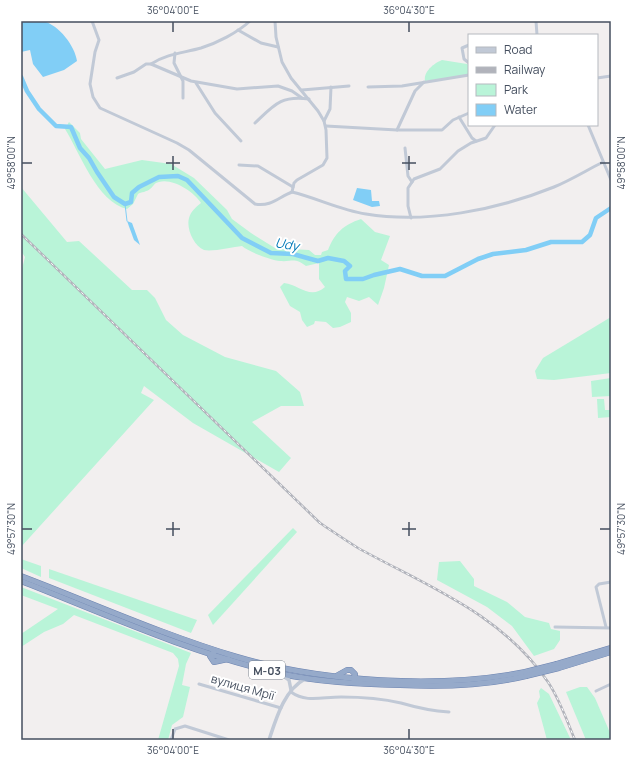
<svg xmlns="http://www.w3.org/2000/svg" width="632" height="761" font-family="Manrope,sans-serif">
  <rect width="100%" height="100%" fill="#f2efef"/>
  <!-- green -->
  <g fill="#b9f4d8">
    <path d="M442 60 467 64 469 65V75L425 81C423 72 434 63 442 60Z"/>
    <path d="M69 122 80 133 81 139 105 169 142 160 171 164 194 178 227 210 232 219 251 233 275 248 309 250 315 255H321L322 252 328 250C335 233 343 225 361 219L375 232 390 236 381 260 389 265 384 288 378 305 369 297 359 301 347 297 345 302 351 313V322L340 327 333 328 326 322 315 321 314 324 307 327 302 320 300 312 290 306 280 287 284 283C300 285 310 300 325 287L319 279V263L306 266C294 257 293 262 280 261 270 260 249 252 242 246 233 247 212 252 204 250 194 246 186 229 189 218 191 211 196 207 201 203 194 192 173 178 159 182 154 183 154 186 150 189 147 192 141 192 138 194L133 204 127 209C97 202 80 153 65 129Z"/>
    <path d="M21 187 67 242 79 241 132 290H147L155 298 166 320 183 335 225 357 276 371 300 392 304 406H281L252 422 291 458 279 472 193 423 144 386 141 393 154 400 21 547V273L25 257 21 251Z"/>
    <path d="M611 317V373L554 380 537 379 535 371 543 358Z"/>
    <path d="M611 378V396L592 397 591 381Z"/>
    <path d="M597 399H604L605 410H611V417L598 418Z"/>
    <path d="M293 528 297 532 213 625 208 615Z"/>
    <path d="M21 559 41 566V577L21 568Z"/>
    <path d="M460 561 474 579V586L507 602 525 617 549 623 551 629 560 631V640L554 649 534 656 512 626 487 607 437 580 439 562Z"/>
    <path d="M49 569 197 620 191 633 49 578Z"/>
    <path d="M21 587 191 653 186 664 182 685 190 687 183 717 172 725 168 740H158L179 666 178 659 173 653 74 615 63 624 44 632 21 647V634L58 609 21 595Z"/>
    <path d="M580 687H587L595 698 611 735V740H586L566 692Z"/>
    <path d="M541 688 549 694 571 740H547L537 703 540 697 539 691Z"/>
  </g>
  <!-- water -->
  <g fill="#81cef6">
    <path d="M21 21C28 21 37 20 43 21 59 25 75 46 77 61L64 70 43 77 33 64 30 50 21 52Z"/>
    <path d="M357 188 371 190 372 201H379L380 206 372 207 353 200Z"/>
    <path d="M127 221 132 223 140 245 134 240Z"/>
  </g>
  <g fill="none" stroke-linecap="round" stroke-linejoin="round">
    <!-- stream -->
    <path stroke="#81cef6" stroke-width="1" d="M125 204 127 221"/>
    <!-- river -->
    <path stroke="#81cef6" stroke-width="4.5" d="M21 77 27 91 39 109 56 126 71 127 80 148 89 158 97 172 114 197 125 204 131 202 132 193 139 187 159 177 178 176 187 180 242 238 271 253 293 254 318 261 328 258 344 261 350 266 345 271 346 279H363L374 275 400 269 422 276H445L478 259 493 254 526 250 551 242H582L590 235 596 218 611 208"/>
    <defs>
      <g id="trunk">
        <path d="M21 576C92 603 163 635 237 657 322 682 439 689 525 672"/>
        <path d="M21 581C105 614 188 652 277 673 317 682 359 684 400 685 443 687 484 686 526 676"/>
        <path d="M214 652 210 656 214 662 228 659"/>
        <path d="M557 664 611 648"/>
        <path d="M559 668 611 652"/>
        <path d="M338 675 347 670H351L355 674 354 680"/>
      </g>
    </defs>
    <!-- trunk casing -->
    <use href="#trunk" stroke="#6c83b0" stroke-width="6"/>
    <!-- minor -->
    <g stroke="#c1c9d6" stroke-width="3">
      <path d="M92 21 99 40 95 52 90 84 93 97 100 108 177 143 189 150 255 204C271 207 279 197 292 192 317 198 340 210 366 214 426 224 497 210 554 187 571 180 587 170 603 162"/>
      <path d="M275 21 276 37 282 62 291 78 318 111 324 121 326 130 327 158 323 165 297 180 294 183 292 192"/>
      <path d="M536 21 537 35"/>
      <path d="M238 30 261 43 278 47"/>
      <path d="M469 45 462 48 464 59 469 63"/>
      <path d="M175 53 174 63 183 81V98"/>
      <path d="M151 64C166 54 183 53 201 48 217 43 237 33 250 21"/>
      <path d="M117 78 134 72 146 64H151L191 81 237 89 278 86 292 91 302 98"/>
      <path d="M597 78 611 76"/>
      <path d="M196 83 215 113 241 141"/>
      <path d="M368 87 402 86 469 75"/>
      <path d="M302 90 349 86"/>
      <path d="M459 117 472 138 476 141"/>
      <path d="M324 121 330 109 331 87"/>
      <path d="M255 123C274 105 281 95 309 99"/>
      <path d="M588 125 611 180"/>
      <path d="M326 126 397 130H442L453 120 469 113"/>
      <path d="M397 130 415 91 424 82"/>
      <path d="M405 148 408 176 412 182"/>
      <path d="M239 165 258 166 293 187"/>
      <path d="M411 218 408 206V188L414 179 440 169 458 151 471 143 486 138 495 125"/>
      <path d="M555 627 611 628"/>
      <path d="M606 627 596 587 599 584 611 582"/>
      <path d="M199 684 281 708"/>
      <path d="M596 691 611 684"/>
      <path d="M291 692C306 703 322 697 341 697 358 697 384 699 401 703 418 708 432 711 449 712"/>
      <path d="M171 740 175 729 185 726 229 740"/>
    </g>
    <!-- tertiary -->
    <g stroke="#c1c9d6" stroke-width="3.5">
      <path d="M282 675 289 680 291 690"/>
      <path d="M269 740C276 719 284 690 305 679"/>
    </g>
    <!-- trunk -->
    <use href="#trunk" stroke="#96aaca" stroke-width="5"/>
    <defs>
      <path id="rail" d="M21 234 320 523C332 531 345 540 358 548 427 586 502 614 548 682 560 700 567 721 575 740"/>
    </defs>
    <!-- rail casing -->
    <use href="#rail" stroke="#b1b3bb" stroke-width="2.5"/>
    <!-- rail -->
    <use href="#rail" stroke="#fff" stroke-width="1" stroke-dasharray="3" stroke-linecap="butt"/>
    <defs>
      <g id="trunk-bridge">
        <path d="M525 672 557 664"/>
        <path d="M526 676 559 668"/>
      </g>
    </defs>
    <!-- trunk-bridge casing -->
    <use href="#trunk-bridge" stroke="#6c83b0" stroke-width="6" stroke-linecap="butt"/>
    <!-- trunk-bridge -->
    <use href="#trunk-bridge" stroke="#96aaca" stroke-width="5"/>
  </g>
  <!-- ticks -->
  <path fill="none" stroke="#454f5f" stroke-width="1.5" d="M173 22V32M409 22V32M173 156V170M409 156V170M22 163H32M166 163H180M402 163H416M600 163H610M173 522V536M409 522V536M22 529H32M166 529H180M402 529H416M600 529H610M173 729V739M409 729V739"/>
  <g text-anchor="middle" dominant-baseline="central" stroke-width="4" stroke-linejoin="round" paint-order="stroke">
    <!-- shield labels -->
    <rect fill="#fff" stroke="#7d848f" stroke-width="1" x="249" y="661" width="36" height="18" rx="3"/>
    <g font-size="11" font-weight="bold" fill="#454f5f">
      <text x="267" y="670">М-03</text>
    </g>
    <!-- street labels -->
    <g font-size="12" fill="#454f5f" stroke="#fff">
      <text transform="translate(243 687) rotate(16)">вулиця Мрії</text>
    </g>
    <!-- water labels -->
    <g font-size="13" font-style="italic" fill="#0078b7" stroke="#fff">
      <text transform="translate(287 244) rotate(9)">Udy</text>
    </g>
  </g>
  <!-- border -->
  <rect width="632" height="761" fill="none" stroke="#ffffff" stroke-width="44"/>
  <!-- legend -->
  <rect x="468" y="34" width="130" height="92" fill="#ffffff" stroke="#b5b9bf"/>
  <rect x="476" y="47" width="20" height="6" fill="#c1c9d6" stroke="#b5b9bf"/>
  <text x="504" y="54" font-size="12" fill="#454f5f">Road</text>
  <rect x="476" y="67" width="20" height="6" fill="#b1b3bb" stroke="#b5b9bf"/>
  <text x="504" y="74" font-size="12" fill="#454f5f">Railway</text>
  <rect x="476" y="84" width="20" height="12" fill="#b9f4d8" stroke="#b5b9bf"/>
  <text x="504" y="94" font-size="12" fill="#454f5f">Park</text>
  <rect x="476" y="104" width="20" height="12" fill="#81cef6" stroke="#b5b9bf"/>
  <text x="504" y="114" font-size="12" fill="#454f5f">Water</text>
  <rect x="22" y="22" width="588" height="717" fill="none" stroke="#454f5f" stroke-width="1.5"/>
  <g font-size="10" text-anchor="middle" fill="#454f5f">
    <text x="173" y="14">36°04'00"E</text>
    <text x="409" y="14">36°04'30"E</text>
    <text transform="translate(11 163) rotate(-90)" y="4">49°58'00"N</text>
    <text transform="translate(621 163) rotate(-90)" y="4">49°58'00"N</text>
    <text transform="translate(11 529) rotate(-90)" y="4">49°57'30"N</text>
    <text transform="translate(621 529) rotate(-90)" y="4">49°57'30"N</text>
    <text x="173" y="754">36°04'00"E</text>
    <text x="409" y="754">36°04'30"E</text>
  </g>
</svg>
